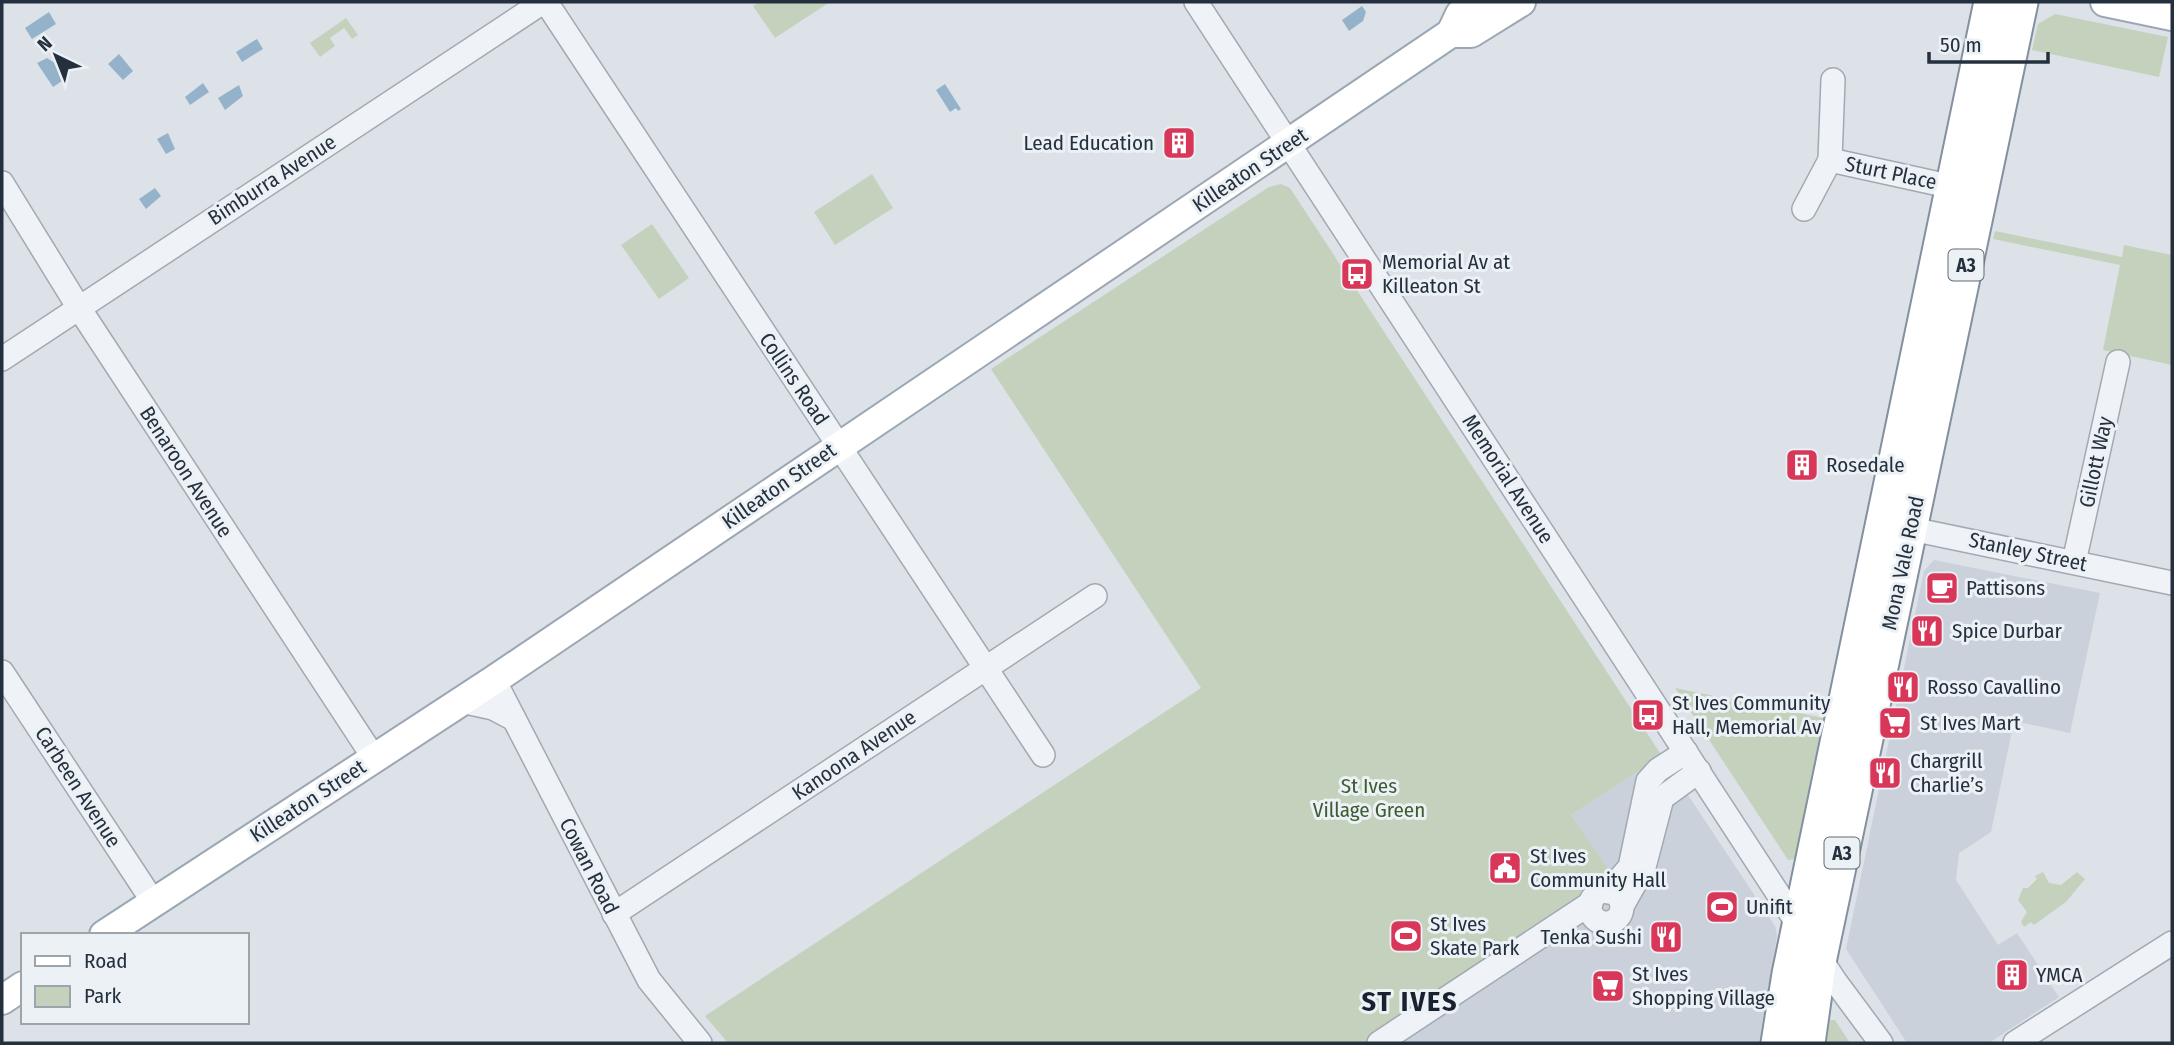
<svg xmlns="http://www.w3.org/2000/svg" width="2174" height="1045" font-family="'Fira Sans Condensed',sans-serif">
  <rect width="100%" height="100%" fill="#dde2e8"/>
  <!-- built -->
  <g fill="#cad1da">
    <path d="M1934 560 2100 593 2070 733 2014 721 1991 832 1959 853 1956 880 1998 945 2017 933 2059 997 1989 1043H1907L1846 949 1924 571Z"/>
    <path d="M1662 756 1775 926 1777 936 1759 1043H1362L1614 880 1571 815Z"/>
  </g>
  <!-- green -->
  <g fill="#c4d2bd">
    <path d="M759 2H830L775 38 753 6Z"/>
    <path d="M2055 14 2168 37 2159 77 2032 50 2038 24Z"/>
    <path d="M346 18 358 35 352 39 344 28 330 38 335 46 320 57 310 43Z"/>
    <path d="M872 174 893 208 835 245 814 212Z"/>
    <path d="M1281 184 1290 188 1662 756 1571 815 1615 879 1362 1043H728L705 1016 1201 688 991 369 1269 187Z"/>
    <path d="M652 224 689 278 659 299 621 245Z"/>
    <path d="M1995 231 2122 257 2124 245 2172 255V365L2103 350 2120 265 1993 239Z"/>
    <path d="M1675 688 1824 718 1795 859 1788 860Z"/>
    <path d="M2043 872 2049 883 2061 885 2077 872 2085 879 2066 902 2034 925 2031 922 2024 927 2021 922 2027 912 2018 900 2023 888H2028L2037 879 2035 876Z"/>
    <path d="M1830 1020H1835L1850 1043H1827Z"/>
  </g>
  <!-- water -->
  <g fill="#94b3cb">
    <path d="M1362 6 1366 12 1363 21 1349 31 1342 20Z"/>
    <path d="M49 12 56 24 32 39 25 28Z"/>
    <path d="M257 39 263 49 242 62 236 52Z"/>
    <path d="M119 54 133 71 123 80 108 64Z"/>
    <path d="M47 58 58 65 65 79 53 87 37 63Z"/>
    <path d="M203 83 209 92 190 105 185 97Z"/>
    <path d="M945 84 961 109 958 111 956 108 950 112 936 90Z"/>
    <path d="M239 85 243 96 225 110 218 98Z"/>
    <path d="M168 133 175 149 166 154 157 139Z"/>
    <path d="M155 188 161 196 146 209 139 199Z"/>
  </g>
  <g fill="none" stroke-linecap="round" stroke-linejoin="round">
    <defs>
      <g id="minor">
        <path d="M546 2 1043 755"/>
        <path d="M1196 2 1835 981 1881 1043"/>
        <path d="M1830 160 1833 80"/>
        <path d="M2 183 79 308 374 758"/>
        <path d="M1804 209 1830 160 1953 187"/>
        <path d="M2 359 543 2"/>
        <path d="M1897 526 2172 583"/>
        <path d="M2074 562 2118 362"/>
        <path d="M2 672 154 903"/>
        <path d="M494 680 649 980 700 1043"/>
        <path d="M461 701 493 708 514 719"/>
        <circle cx="1606" cy="907" r="16"/>
        <path d="M1608 892 1630 867 1648 781 1658 770 1686 752"/>
        <path d="M1622 906 1644 867 1662 798 1699 771"/>
        <path d="M614 914 1095 596"/>
        <path d="M1379 1043 1591 903"/>
        <path d="M2015 1043 2172 943"/>
      </g>
      <g id="major">
        <path d="M2105 2 2172 16"/>
        <path d="M1451 33H1471L1521 2"/>
        <path d="M104 935 494 680 1451 33 1460 14 1479 2"/>
        <path d="M2 1000 23 986"/>
      </g>
      <g id="highway">
        <path d="M1778 1043 1789 974 1991 2"/>
        <path d="M1808 1043 1820 957 2021 2"/>
      </g>
    </defs>
    <!-- minor casing -->
    <use href="#minor" stroke="#a2a9b2" stroke-width="26"/>
    <!-- major casing -->
    <use href="#major" stroke="#9ba7b4" stroke-width="32"/>
    <!-- highway casing -->
    <use href="#highway" stroke="#83909f" stroke-width="37"/>
    <!-- minor -->
    <use href="#minor" stroke="#eff2f6" stroke-width="23"/>
    <!-- major -->
    <use href="#major" stroke="#fff" stroke-width="28"/>
    <!-- highway -->
    <use href="#highway" stroke="#fff" stroke-width="33"/>
  </g>
  <!-- icons -->
  <defs>
    <symbol id="building-square" viewBox="-11 -11 22 22"><rect x="-9" y="-9" width="18" height="18" rx="4" fill="#d8375a" stroke="#ecf1f5"/><path d="M-4-6H4V6H1V3H-1V6H-4ZM-2.5-4.3h1.7v1.8h-1.7ZM.8-4.3h1.7v1.8H.8ZM-2.5-1h1.7V.8h-1.7ZM.8-1h1.7V.8H.8Z" fill="#fff"/></symbol>
    <symbol id="bus-square" viewBox="-11 -11 22 22"><rect x="-9" y="-9" width="18" height="18" rx="4" fill="#d8375a" stroke="#ecf1f5"/><path d="M-5-6H5V4H4V6H2V4H-2V6H-4V4H-5ZM-3.5-4V0h7V-4ZM-3.5 1.2v1.5H-2V1.2ZM2 1.2v1.5H3.5V1.2Z" fill="#fff"/></symbol>
    <symbol id="cafe-square" viewBox="-11 -11 22 22"><rect x="-9" y="-9" width="18" height="18" rx="4" fill="#d8375a" stroke="#ecf1f5"/><path d="M-5.5-4.5H6V0H3Q3 3.5 0 3.5H-2.5Q-5.5 3.5-5.5 0ZM3-3.2v2h1.7v-2ZM-6 4.5H4V6H-6Z" fill="#fff"/></symbol>
    <symbol id="restaurant-square" viewBox="-11 -11 22 22"><rect x="-9" y="-9" width="18" height="18" rx="4" fill="#d8375a" stroke="#ecf1f5"/><path d="M-5-6h1v4h1v-4h1v4h1v-4h1v5L-1.5 .5V6h-2V.5L-5-1ZM5-6V6H3V1.5H1.5Q1.5-4 5-6Z" fill="#fff"/></symbol>
    <symbol id="supermarket-square" viewBox="-11 -11 22 22"><rect x="-9" y="-9" width="18" height="18" rx="4" fill="#d8375a" stroke="#ecf1f5"/><path d="M-6-5.5h2.5l.6 2H6L4.5 2H-2.5L-4.4-4H-6ZM-1.5 3.2a1.3 1.3 0 1 0 .1 0ZM3 3.2a1.3 1.3 0 1 0 .1 0Z" fill="#fff"/></symbol>
    <symbol id="civic-square" viewBox="-11 -11 22 22"><rect x="-9" y="-9" width="18" height="18" rx="4" fill="#d8375a" stroke="#ecf1f5"/><path d="M-.6-6.5H3V-4.5H.6V-3L4-1V1h2V6H-6V1h2V-1L-.6-3ZM-1.2 2.5V6h2.4V2.5Z" fill="#fff"/></symbol>
    <symbol id="stadium-square" viewBox="-11 -11 22 22"><rect x="-9" y="-9" width="18" height="18" rx="4" fill="#d8375a" stroke="#ecf1f5"/><path d="M0-5a6.5 5 0 1 0 0 10a6.5 5 0 1 0 0-10ZM-3.5-1.8h7v3.6h-7Z" fill="#fff"/></symbol>
  </defs>
  <g fill-rule="evenodd">
    <use href="#building-square" x="1160" y="124" width="38" height="38"/>
    <use href="#bus-square" x="1338" y="255" width="38" height="38"/>
    <use href="#building-square" x="1783" y="446" width="38" height="38"/>
    <use href="#cafe-square" x="1923" y="569" width="38" height="38"/>
    <use href="#restaurant-square" x="1908" y="612" width="38" height="38"/>
    <use href="#restaurant-square" x="1884" y="668" width="38" height="38"/>
    <use href="#bus-square" x="1629" y="696" width="38" height="38"/>
    <use href="#supermarket-square" x="1876" y="704" width="38" height="38"/>
    <use href="#restaurant-square" x="1866" y="754" width="38" height="38"/>
    <use href="#civic-square" x="1486" y="849" width="38" height="38"/>
    <use href="#stadium-square" x="1703" y="888" width="38" height="38"/>
    <use href="#stadium-square" x="1387" y="917" width="38" height="38"/>
    <use href="#restaurant-square" x="1647" y="918" width="38" height="38"/>
    <use href="#building-square" x="1993" y="956" width="38" height="38"/>
    <use href="#supermarket-square" x="1589" y="967" width="38" height="38"/>
  </g>
  <g text-anchor="middle" dominant-baseline="central" stroke-width="6" stroke-linejoin="round" paint-order="stroke">
    <!-- shield labels -->
    <g fill="#ecf1f5" stroke="#616a76" stroke-width="2">
      <rect x="1948.5" y="249.5" width="35" height="31" rx="5"/>
      <rect x="1824.5" y="837.5" width="35" height="31" rx="5"/>
    </g>
    <g font-size="19" font-weight="bold" fill="#25303f">
      <text x="1966" y="265">A3</text>
      <text x="1842" y="853">A3</text>
    </g>
    <!-- poi labels -->
    <g font-size="21" fill="#25303f" stroke="#ecf1f5" text-anchor="start">
      <text x="1154" y="143" text-anchor="end">Lead Education</text>
      <text x="1382" y="262">Memorial Av at<tspan x="1382" dy="24">Killeaton St</tspan></text>
      <text x="1826" y="465">Rosedale</text>
      <text x="1966" y="588">Pattisons</text>
      <text x="1952" y="631">Spice Durbar</text>
      <text x="1927" y="687">Rosso Cavallino</text>
      <text x="1672" y="703">St Ives Community<tspan x="1672" dy="24">Hall, Memorial Av</tspan></text>
      <text x="1920" y="723">St Ives Mart</text>
      <text x="1910" y="761">Chargrill<tspan x="1910" dy="24">Charlie’s</tspan></text>
      <text x="1530" y="856">St Ives<tspan x="1530" dy="24">Community Hall</tspan></text>
      <text x="1746" y="907">Unifit</text>
      <text x="1430" y="924">St Ives<tspan x="1430" dy="24">Skate Park</tspan></text>
      <text x="1642" y="937" text-anchor="end">Tenka Sushi</text>
      <text x="1632" y="974">St Ives<tspan x="1632" dy="24">Shopping Village</tspan></text>
      <text x="2036" y="975">YMCA</text>
    </g>
    <!-- street labels -->
    <g font-size="21" fill="#25303f" stroke="#ecf1f5">
      <text transform="translate(1250 170) rotate(-34)">Killeaton Street</text>
      <text transform="translate(1891 173) rotate(12)">Sturt Place</text>
      <text transform="translate(272 180) rotate(-33)">Bimburra Avenue</text>
      <text transform="translate(794 379) rotate(56)">Collins Road</text>
      <text transform="translate(2096 462) rotate(-78)">Gillott Way</text>
      <text transform="translate(186 472) rotate(57)">Benaroon Avenue</text>
      <text transform="translate(1508 479) rotate(57)">Memorial Avenue</text>
      <text transform="translate(779 486) rotate(-35)">Killeaton Street</text>
      <text transform="translate(2028 552) rotate(12)">Stanley Street</text>
      <text transform="translate(1903 563) rotate(-78)">Mona Vale Road</text>
      <text transform="translate(854 755) rotate(-34)">Kanoona Avenue</text>
      <text transform="translate(78 787) rotate(57)">Carbeen Avenue</text>
      <text transform="translate(308 801) rotate(-33)">Killeaton Street</text>
      <text transform="translate(589 866) rotate(63)">Cowan Road</text>
    </g>
    <!-- park labels -->
    <g font-size="21" fill="#3c5c31" stroke="#ecf1f5">
      <text x="1369" y="786">St Ives<tspan x="1369" dy="24">Village Green</tspan></text>
    </g>
    <!-- district labels -->
    <g font-size="28" font-weight="bold" letter-spacing="2" fill="#182130" stroke="#ecf1f5">
      <text x="1410" y="1001">ST IVES</text>
    </g>
  </g>
  <!-- border -->
  <rect width="2174" height="1045" fill="none" stroke="#25303f" stroke-width="7"/>
  <!-- legend -->
  <rect x="21" y="933" width="228" height="91" fill="#ecf1f5" stroke="#9ca4ac" stroke-width="2"/>
  <rect x="35" y="956" width="35" height="10" fill="#ffffff" stroke="#9ca4ac" stroke-width="2"/>
  <text x="84" y="968" font-size="21" fill="#25303f">Road</text>
  <rect x="35" y="986" width="35" height="21" fill="#c4d2bd" stroke="#9ca4ac" stroke-width="2"/>
  <text x="84" y="1003" font-size="21" fill="#25303f">Park</text>
  <!-- north arrow -->
  <g transform="translate(56 56) rotate(317)" stroke="#ecf1f5" stroke-width="5" paint-order="stroke">
  <path d="M0-5L12 26L0 18L-12 26Z" fill="#25303f"/>
  <text y="-10" font-size="19" font-weight="bold" text-anchor="middle" fill="#25303f">N</text>
  </g>
  <!-- scale -->
  <path d="M1929 52v10h119v-10" fill="none" stroke="#25303f" stroke-width="3.5"/>
  <text x="1940" y="52" font-size="21" fill="#25303f" stroke="#ecf1f5" stroke-width="5" paint-order="stroke">50 m</text>
</svg>
